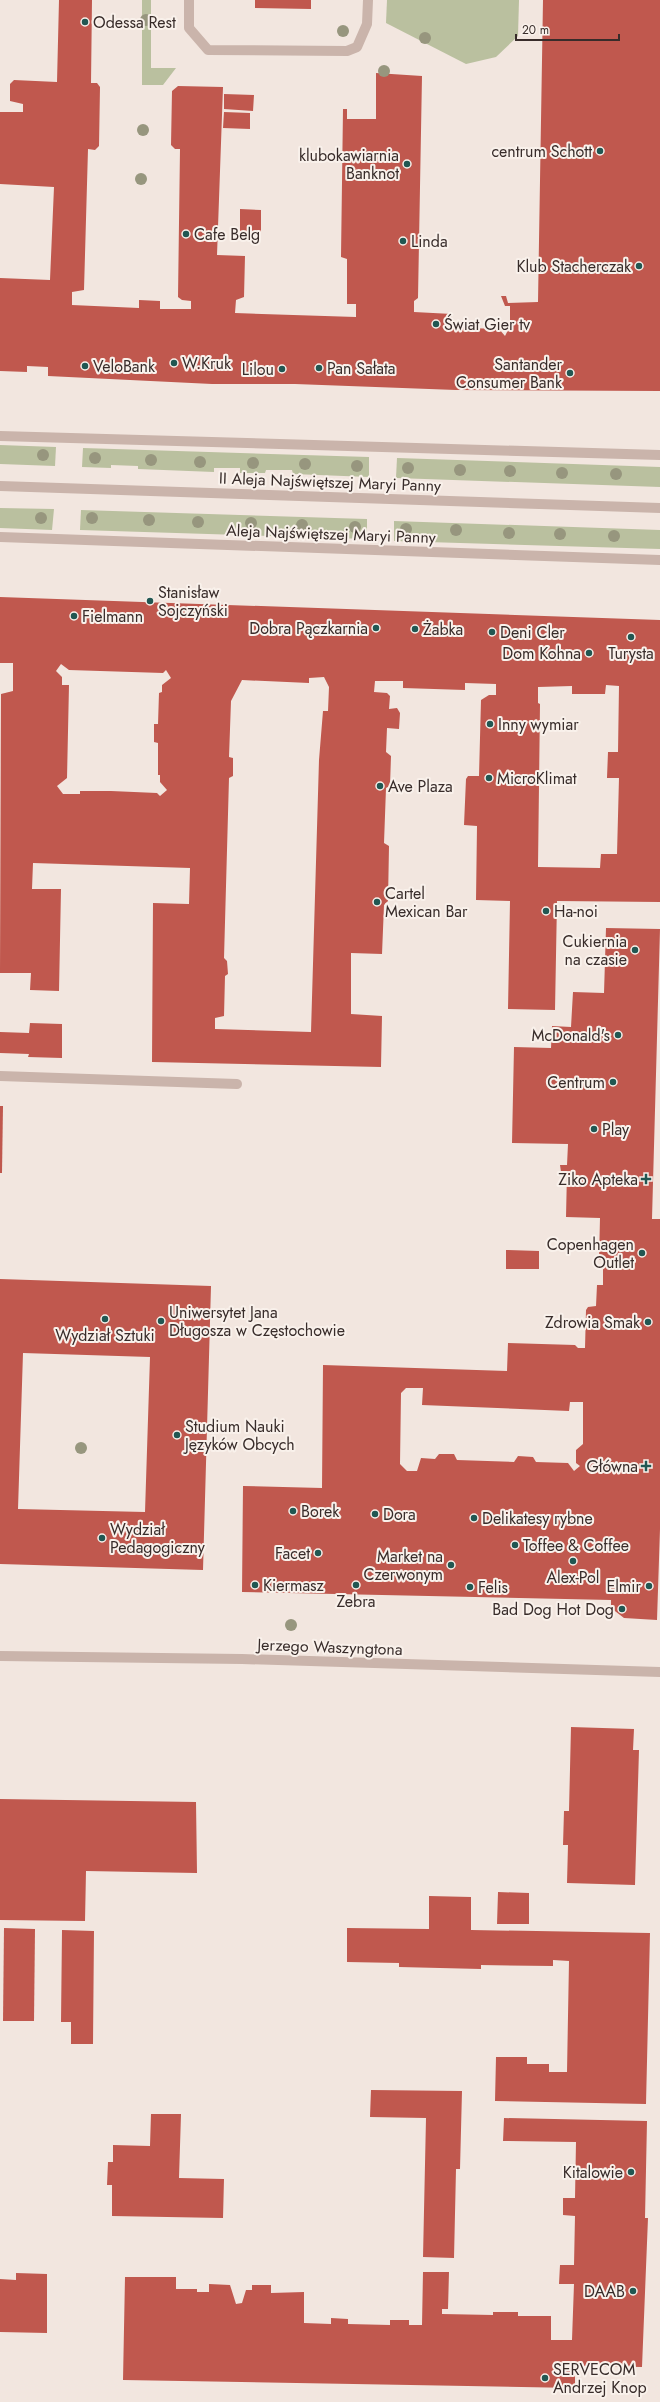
<svg xmlns="http://www.w3.org/2000/svg" width="660" height="2402" font-family="Jost,sans-serif">
  <rect width="100%" height="100%" fill="#f2e6df"/>
  <!-- green -->
  <g fill="#bac09f">
    <path d="M142 0H151V68H176L163 85H142Z"/>
    <path d="M387 0H519L518 36 496 57 466 64 386 23Z"/>
    <path d="M0 445 56 447 55 466 0 464Z"/>
    <path d="M83 448 369 457V477L293 474 292 470H266L265 473H240V468H214V472L138 469V466L111 465V468L82 467Z"/>
    <path d="M397 458 660 467V487L396 478Z"/>
    <path d="M0 508 54 509 52 530 0 528Z"/>
    <path d="M81 510 367 519V539L80 530Z"/>
    <path d="M394 521 660 530V549L394 541Z"/>
  </g>
  <!-- building -->
  <g fill="#c0584e" fill-rule="evenodd">
    <path d="M59 0H92L91 83H97L100 87 99 146 95 150 88 149 84 290 72 292V305L139 308V300L160 301V309H191V301L182 300 178 297 180 149H175L171 145 172 91 178 86 223 87 217 255 245 256 244 297 236 300 235 313 356 317V304H347V259L341 257 343 109H347V119H376V73L422 76 418 298 414 301V312L452 314V321L468 322V328L499 329 505 336 510 326V306H505L501 296H506L508 303 538 302 543 0H660V391L456 390 295 384H212L48 376V367L27 366V372L0 371V278L50 280 54 187 0 184V112H23V104L10 101V84L14 80 57 82Z"/>
    <path d="M255 0H311V9L255 8Z"/>
    <path d="M224 94 254 95 253 111 224 109Z"/>
    <path d="M224 112 250 113V129L223 128Z"/>
    <path d="M240 209 261 210V233L240 232Z"/>
    <path d="M0 597 660 620V902L557 901 555 1010 508 1009 510 901 476 900 477 826 464 825 466 779 468 776H479L481 700 489 695H496V684L465 683V690L403 688V681H375L374 692 387 693 390 696 389 709 397 708 400 713 399 729 387 728 386 752 391 756 390 786 386 788 384 843 389 846 388 901 384 905 382 954 351 953V1014L382 1016 381 1067 152 1062 153 903 189 904 190 868 33 863 32 889H61L59 991 30 990 31 973H0L1 694 13 691V663H0ZM61 664 69 670 163 673 166 670 171 678 162 685V692L159 693 158 724H154V742L158 743V775H160V782L167 790 160 796 157 793 111 791H80V794H63L57 786 67 778 69 685H62V677L56 671ZM324 677 329 687 328 711H323L319 760 311 1032 215 1029V1018L224 1016 225 976 228 974 227 961 224 958 229 778 233 776V758L229 757 231 701 242 680 309 683V678ZM606 685 619 686 618 752H608L607 778H619L617 854H601L600 868 538 867 540 704 538 703V687L572 686V694H605Z"/>
    <path d="M606 928 660 929 652 1219H660V1529L657 1620 624 1618 611 1608V1600L242 1592 243 1486 322 1488 323 1365 507 1371 508 1343 575 1345 578 1348H585L586 1310 588 1307 596 1306 597 1285H603V1260H599L600 1218 566 1217 567 1172H561L560 1165H567L568 1144 512 1143 514 1047 551 1048 552 1026 571 1027 573 992 604 993ZM406 1388H423L422 1405 569 1411 570 1402H583V1444L576 1450V1463L580 1466 574 1471 568 1463 536 1462 533 1457 518 1456 514 1462 457 1460 454 1454H439L435 1459 421 1458 417 1471H407L400 1464 401 1393Z"/>
    <path d="M30 1023 62 1024V1058L28 1057 29 1054 0 1053V1032L29 1033Z"/>
    <path d="M0 1106H3L2 1173H0Z"/>
    <path d="M506 1250 539 1251V1269H506Z"/>
    <path d="M0 1279 211 1286 203 1570 0 1564ZM23 1353 150 1357 145 1512 18 1509Z"/>
    <path d="M571 1727 634 1729 633 1750H639L635 1885 567 1883 568 1845H563L564 1811H569Z"/>
    <path d="M0 1799 196 1802 197 1873 86 1871 85 1921 0 1920Z"/>
    <path d="M498 1892 529 1893V1924H497Z"/>
    <path d="M429 1896 471 1897V1930L650 1933 646 2104 495 2101 496 2057H527V2064H549V2072H567L569 1961 553 1960V1966L481 1965V1969L399 1967V1963L347 1962V1928L429 1929Z"/>
    <path d="M4 1928 35 1929 34 2021H3Z"/>
    <path d="M62 1930 94 1931 93 2044H71V2022H61Z"/>
    <path d="M371 2090 462 2091 460 2169H456L454 2258 423 2257 426 2118 370 2117Z"/>
    <path d="M151 2114H181L179 2178 224 2179 223 2218 112 2216V2185H107L108 2162H113V2145L150 2146Z"/>
    <path d="M504 2118 647 2121 645 2218H648L642 2367 575 2366V2388L123 2380 125 2277H176V2289H197V2292H209V2284L230 2285 236 2304 242 2303 246 2290H252V2285H271V2293L304 2292V2323L331 2324V2318L348 2319V2324L390 2325V2320H409V2325H422L423 2272H449L448 2309H442V2314L493 2315V2312H518V2316H551V2340H572L574 2284H559L560 2265H574L575 2216 563 2215V2198H575L576 2142 503 2141Z"/>
    <path d="M16 2273 47 2274V2333L0 2332V2279L16 2280Z"/>
  </g>
  <g fill="none" stroke-linecap="round" stroke-linejoin="round">
    <!-- service -->
    <g stroke="#cab4ab" stroke-width="10">
      <path d="M189 0V28L208 50 347 51 357 47 367 24 368 0"/>
      <path d="M0 1076 237 1084"/>
    </g>
    <!-- pedestrian -->
    <path stroke="#cab4ab" stroke-width="10" d="M0 486 660 508"/>
    <!-- minor -->
    <g stroke="#cab4ab" stroke-width="10">
      <path d="M0 436 660 455"/>
      <path d="M0 537 660 560"/>
      <path d="M0 1656 242 1659 660 1672"/>
    </g>
  </g>
  <!-- trees -->
  <g fill="#97967e">
    <circle cx="146" cy="20" r="6"/>
    <circle cx="343" cy="31" r="6"/>
    <circle cx="425" cy="38" r="6"/>
    <circle cx="384" cy="71" r="6"/>
    <circle cx="143" cy="130" r="6"/>
    <circle cx="141" cy="179" r="6"/>
    <circle cx="43" cy="455" r="6"/>
    <circle cx="95" cy="458" r="6"/>
    <circle cx="151" cy="460" r="6"/>
    <circle cx="200" cy="462" r="6"/>
    <circle cx="253" cy="463" r="6"/>
    <circle cx="305" cy="464" r="6"/>
    <circle cx="357" cy="466" r="6"/>
    <circle cx="408" cy="468" r="6"/>
    <circle cx="460" cy="470" r="6"/>
    <circle cx="510" cy="471" r="6"/>
    <circle cx="562" cy="473" r="6"/>
    <circle cx="616" cy="474" r="6"/>
    <circle cx="41" cy="518" r="6"/>
    <circle cx="92" cy="518" r="6"/>
    <circle cx="149" cy="520" r="6"/>
    <circle cx="198" cy="522" r="6"/>
    <circle cx="251" cy="523" r="6"/>
    <circle cx="302" cy="525" r="6"/>
    <circle cx="355" cy="527" r="6"/>
    <circle cx="406" cy="529" r="6"/>
    <circle cx="456" cy="530" r="6"/>
    <circle cx="509" cy="533" r="6"/>
    <circle cx="560" cy="534" r="6"/>
    <circle cx="614" cy="536" r="6"/>
    <circle cx="81" cy="1448" r="6"/>
    <circle cx="291" cy="1625" r="6"/>
  </g>
  <!-- markers -->
  <g fill="#215752" stroke="#f9f1eb" stroke-width="1.5">
    <circle cx="85" cy="22" r="4"/>
    <circle cx="600" cy="151" r="4"/>
    <circle cx="407" cy="164" r="4"/>
    <circle cx="186" cy="234" r="4"/>
    <circle cx="403" cy="241" r="4"/>
    <circle cx="639" cy="266" r="4"/>
    <circle cx="436" cy="324" r="4"/>
    <circle cx="174" cy="363" r="4"/>
    <circle cx="85" cy="366" r="4"/>
    <circle cx="319" cy="368" r="4"/>
    <circle cx="282" cy="369" r="4"/>
    <circle cx="570" cy="373" r="4"/>
    <circle cx="150" cy="601" r="4"/>
    <circle cx="74" cy="616" r="4"/>
    <circle cx="376" cy="628" r="4"/>
    <circle cx="415" cy="629" r="4"/>
    <circle cx="492" cy="632" r="4"/>
    <circle cx="631" cy="637" r="4"/>
    <circle cx="589" cy="653" r="4"/>
    <circle cx="490" cy="724" r="4"/>
    <circle cx="489" cy="778" r="4"/>
    <circle cx="380" cy="786" r="4"/>
    <circle cx="377" cy="902" r="4"/>
    <circle cx="546" cy="911" r="4"/>
    <circle cx="635" cy="950" r="4"/>
    <circle cx="618" cy="1035" r="4"/>
    <circle cx="613" cy="1082" r="4"/>
    <circle cx="594" cy="1129" r="4"/>
    <path d="M644 1173h4v4h4v4h-4v4h-4v-4h-4v-4h4z"/>
    <circle cx="642" cy="1253" r="4"/>
    <circle cx="105" cy="1319" r="4"/>
    <circle cx="161" cy="1321" r="4"/>
    <circle cx="648" cy="1322" r="4"/>
    <circle cx="177" cy="1435" r="4"/>
    <path d="M644 1460h4v4h4v4h-4v4h-4v-4h-4v-4h4z"/>
    <circle cx="293" cy="1511" r="4"/>
    <circle cx="375" cy="1514" r="4"/>
    <circle cx="474" cy="1518" r="4"/>
    <circle cx="102" cy="1538" r="4"/>
    <circle cx="515" cy="1545" r="4"/>
    <circle cx="318" cy="1553" r="4"/>
    <circle cx="573" cy="1561" r="4"/>
    <circle cx="451" cy="1565" r="4"/>
    <circle cx="255" cy="1585" r="4"/>
    <circle cx="356" cy="1585" r="4"/>
    <circle cx="649" cy="1586" r="4"/>
    <circle cx="470" cy="1587" r="4"/>
    <circle cx="622" cy="1609" r="4"/>
    <circle cx="631" cy="2172" r="4"/>
    <circle cx="633" cy="2291" r="4"/>
    <circle cx="545" cy="2378" r="4"/>
  </g>
  <g text-anchor="middle" dominant-baseline="central" stroke-width="4" stroke-linejoin="round" paint-order="stroke">
    <!-- poi labels -->
    <g font-size="16" fill="#382c2a" stroke="#f9f1eb" text-anchor="start">
      <text x="93" y="22">Odessa Rest</text>
      <text x="592" y="151" text-anchor="end">centrum Schott</text>
      <text x="399" y="155" text-anchor="end">klubokawiarnia<tspan x="399" dy="18">Banknot</tspan></text>
      <text x="194" y="234">Cafe Belg</text>
      <text x="411" y="241">Linda</text>
      <text x="631" y="266" text-anchor="end">Klub Stacherczak</text>
      <text x="444" y="324">Świat Gier tv</text>
      <text x="182" y="363">W.Kruk</text>
      <text x="562" y="364" text-anchor="end">Santander<tspan x="562" dy="18">Consumer Bank</tspan></text>
      <text x="93" y="366">VeloBank</text>
      <text x="327" y="368">Pan Sałata</text>
      <text x="274" y="369" text-anchor="end">Lilou</text>
      <text x="158" y="592">Stanisław<tspan x="158" dy="18">Sojczyński</tspan></text>
      <text x="82" y="616">Fielmann</text>
      <text x="368" y="628" text-anchor="end">Dobra Pączkarnia</text>
      <text x="423" y="629">Żabka</text>
      <text x="500" y="632">Deni Cler</text>
      <text x="581" y="653" text-anchor="end">Dom Kohna</text>
      <text x="631" y="653" text-anchor="middle">Turysta</text>
      <text x="498" y="724">Inny wymiar</text>
      <text x="497" y="778">MicroKlimat</text>
      <text x="388" y="786">Ave Plaza</text>
      <text x="385" y="893">Cartel<tspan x="385" dy="18">Mexican Bar</tspan></text>
      <text x="554" y="911">Ha-noi</text>
      <text x="627" y="941" text-anchor="end">Cukiernia<tspan x="627" dy="18">na czasie</tspan></text>
      <text x="610" y="1035" text-anchor="end">McDonald's</text>
      <text x="605" y="1082" text-anchor="end">Centrum</text>
      <text x="602" y="1129">Play</text>
      <text x="638" y="1179" text-anchor="end">Ziko Apteka</text>
      <text x="634" y="1244" text-anchor="end">Copenhagen<tspan x="634" dy="18">Outlet</tspan></text>
      <text x="169" y="1312">Uniwersytet Jana<tspan x="169" dy="18">Długosza w Częstochowie</tspan></text>
      <text x="640" y="1322" text-anchor="end">Zdrowia Smak</text>
      <text x="105" y="1335" text-anchor="middle">Wydział Sztuki</text>
      <text x="185" y="1426">Studium Nauki<tspan x="185" dy="18">Języków Obcych</tspan></text>
      <text x="638" y="1466" text-anchor="end">Główna</text>
      <text x="301" y="1511">Borek</text>
      <text x="383" y="1514">Dora</text>
      <text x="482" y="1518">Delikatesy rybne</text>
      <text x="110" y="1529">Wydział<tspan x="110" dy="18">Pedagogiczny</tspan></text>
      <text x="523" y="1545">Toffee &amp; Coffee</text>
      <text x="310" y="1553" text-anchor="end">Facet</text>
      <text x="443" y="1556" text-anchor="end">Market na<tspan x="443" dy="18">Czerwonym</tspan></text>
      <text x="573" y="1577" text-anchor="middle">Alex-Pol</text>
      <text x="263" y="1585">Kiermasz</text>
      <text x="641" y="1586" text-anchor="end">Elmir</text>
      <text x="478" y="1587">Felis</text>
      <text x="356" y="1601" text-anchor="middle">Zebra</text>
      <text x="614" y="1609" text-anchor="end">Bad Dog Hot Dog</text>
      <text x="623" y="2172" text-anchor="end">Kitalowie</text>
      <text x="625" y="2291" text-anchor="end">DAAB</text>
      <text x="553" y="2369">SERVECOM<tspan x="553" dy="18">Andrzej Knop</tspan></text>
    </g>
    <!-- street labels -->
    <g font-size="16" fill="#382c2a" stroke="#f9f1eb">
      <text transform="translate(330 482) rotate(2)">II Aleja Najświętszej Maryi Panny</text>
      <text transform="translate(331 534) rotate(2)">Aleja Najświętszej Maryi Panny</text>
      <text transform="translate(330 1647) rotate(2)">Jerzego Waszyngtona</text>
    </g>
  </g>
  <!-- scale -->
  <path d="M516 34v6h103v-6" fill="none" stroke="#382c2a" stroke-width="2"/>
  <text x="522" y="34" font-size="12" fill="#382c2a" stroke="#f9f1eb" stroke-width="3" paint-order="stroke">20 m</text>
</svg>
